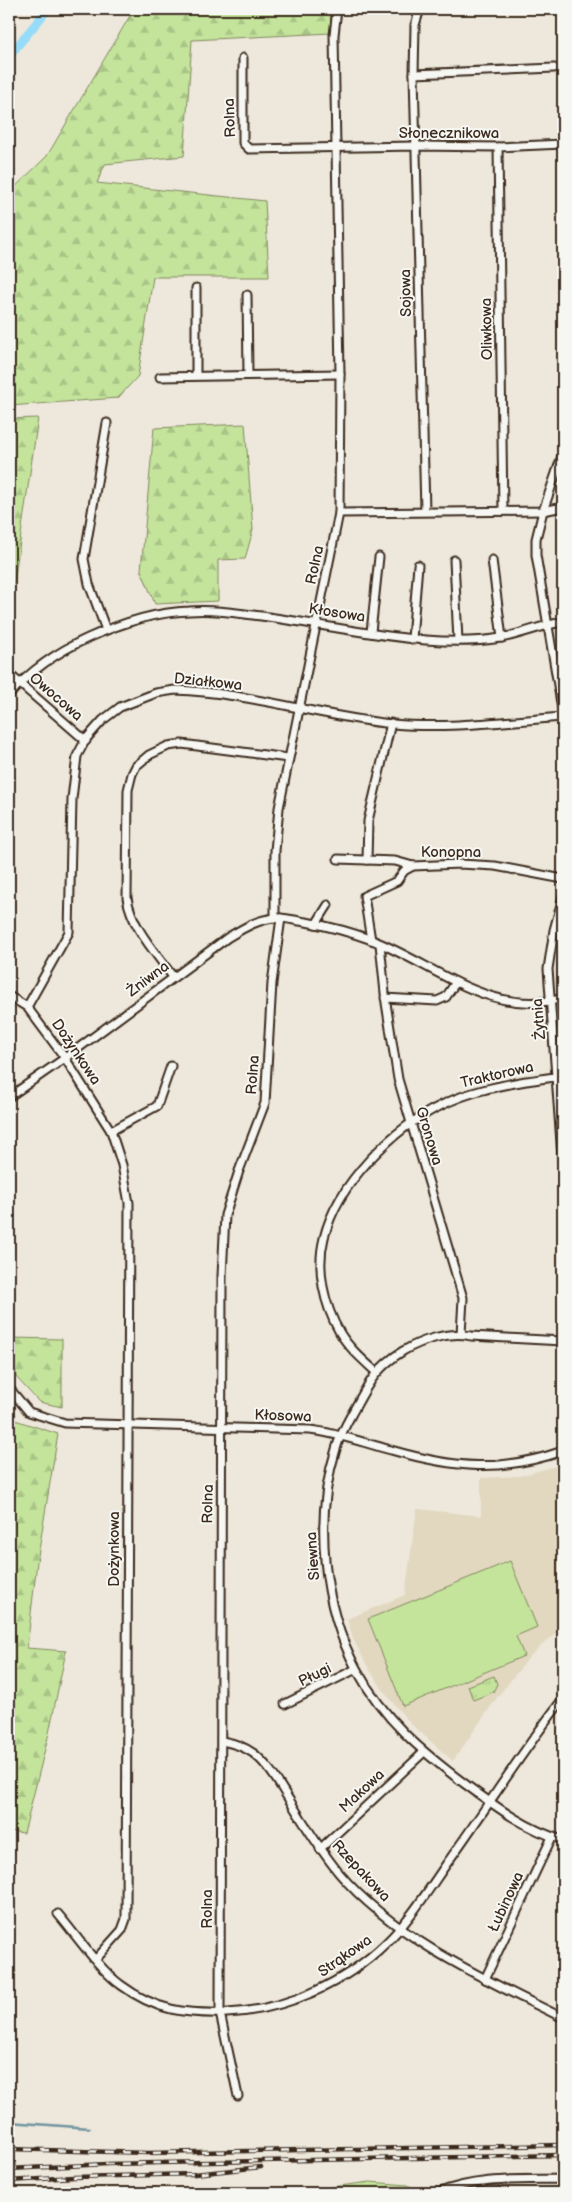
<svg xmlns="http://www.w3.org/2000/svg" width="572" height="2202" font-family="'Balsamiq Sans',sans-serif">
  <defs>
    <pattern id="forest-firs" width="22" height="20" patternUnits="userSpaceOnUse" patternTransform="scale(1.25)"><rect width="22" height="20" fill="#c4e49c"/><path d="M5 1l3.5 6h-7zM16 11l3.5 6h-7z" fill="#a9c486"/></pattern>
    <pattern id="park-tufts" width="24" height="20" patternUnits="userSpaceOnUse" patternTransform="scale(1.25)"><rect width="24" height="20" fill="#c4e49c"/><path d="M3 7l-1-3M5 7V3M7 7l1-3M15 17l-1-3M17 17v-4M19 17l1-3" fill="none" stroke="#a9c486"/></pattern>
  </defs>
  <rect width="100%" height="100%" fill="#ede8db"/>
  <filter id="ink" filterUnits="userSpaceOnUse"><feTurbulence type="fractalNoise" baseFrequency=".02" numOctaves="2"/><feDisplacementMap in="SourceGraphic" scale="10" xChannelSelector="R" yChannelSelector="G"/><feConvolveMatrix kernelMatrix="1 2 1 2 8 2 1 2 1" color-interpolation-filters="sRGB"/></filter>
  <g filter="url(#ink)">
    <!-- built -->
    <path fill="#e2d7bf" d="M563 1464V1624L556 1628 557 1632 531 1655 498 1696 453 1761 411 1724 388 1697 369 1669 354 1641 347 1619 405 1595 417 1509 481 1516V1478L520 1476Z"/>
    <!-- forest -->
    <g fill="url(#forest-firs)" stroke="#80875d">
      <path d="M134 9H330L331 33 192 40 184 156 105 164 97 183 265 201 269 277H153L138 376 118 398 9 406V193L47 156Z"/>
      <path d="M38 418 14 583 9 582V419Z"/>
      <path d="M245 424 253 530 245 559 218 560V601L155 604 141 570 154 428Z"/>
      <path d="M9 1338 62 1339V1407L39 1402 16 1377Z"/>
      <path d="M9 1418 58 1434 37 1562 27 1648 66 1651 49 1733 24 1833 9 1831Z"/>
      <path d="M370 2182 408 2185 421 2193H318L331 2187Z"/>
    </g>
    <!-- park -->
    <path fill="url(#park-tufts)" stroke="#80875d" d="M494 1676 497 1684 493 1692 473 1700 468 1686Z"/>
    <!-- garden -->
    <path fill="#c4e49c" stroke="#80875d" d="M510 1561 537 1627 516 1636 524 1656 403 1706 368 1619Z"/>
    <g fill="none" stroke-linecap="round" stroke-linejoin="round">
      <!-- stream -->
      <path stroke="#7294a1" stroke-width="2.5" d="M9 2122 90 2128"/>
      <!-- canal -->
      <path stroke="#96dbf9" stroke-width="9" d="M9 56 48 9"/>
      <defs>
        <g id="minor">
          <path d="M420 9 415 25 414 74 425 511"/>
          <path d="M243 58V143L249 149 416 146 498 147 563 144"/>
          <path d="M414 74 554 68"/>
          <path d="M498 147 503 511"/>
          <path d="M196 288V375"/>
          <path d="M247 295 248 375"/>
          <path d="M160 377 340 374"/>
          <path d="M563 507 543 511 536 539V555L563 715"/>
          <path d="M339 513 543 511 563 453"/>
          <path d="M454 560 458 641"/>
          <path d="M492 560 502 638"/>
          <path d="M106 630 89 584 84 559 107 423"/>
          <path d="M371 632 379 557"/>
          <path d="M412 639 418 565"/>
          <path d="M9 674 86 741"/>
          <path d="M9 695C31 670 57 652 88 638 119 624 154 612 189 611 213 609 237 613 261 616 315 623 372 636 426 640 451 642 476 642 501 638 522 634 542 625 563 622"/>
          <path d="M338 859 395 861 413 866 460 864 495 866 563 879"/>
          <path d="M367 860 368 821 391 723"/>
          <path d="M563 897 554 930 548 969 563 1170"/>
          <path d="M275 918V851L279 808 339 513 340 374 334 35 337 9"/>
          <path d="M316 924 328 905"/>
          <path d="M371 940 364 896 397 881 404 871 413 866"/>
          <path d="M380 944 386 1003 398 1079 463 1298 461 1334"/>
          <path d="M173 977C156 953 132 928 127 898L128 790 132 774 136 766 149 755 168 746 182 744 288 758"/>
          <path d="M9 996 27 1007 65 1058 111 1131 122 1165 129 1203 126 1919 122 1930 96 1959"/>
          <path d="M385 998 437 1001 446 997 456 982"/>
          <path d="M27 1007 69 932 72 799 77 756 86 739 103 720 120 707 156 693 175 690C247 692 322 717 393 724 449 729 507 721 563 717"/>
          <path d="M9 1097 65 1058 227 938C242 929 257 919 276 918 285 917 296 921 306 922 327 926 351 932 372 940 434 964 492 1019 563 998"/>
          <path d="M111 1131 157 1106 171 1066"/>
          <path d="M563 1341 471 1336C449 1331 422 1340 403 1351 377 1367 369 1382 355 1408 348 1421 340 1434 336 1449 314 1518 322 1606 357 1670 384 1720 421 1751 465 1784 495 1806 527 1830 563 1840"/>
          <path d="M376 1372C363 1360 349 1348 340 1333 324 1305 316 1269 324 1238 337 1184 393 1128 442 1105 468 1092 497 1086 526 1081 538 1080 551 1076 563 1077"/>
          <path d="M9 1388 29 1412 65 1423 310 1430C338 1433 364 1443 391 1450 454 1468 500 1473 563 1451"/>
          <path d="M285 1704 356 1669"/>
          <path d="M222 1741C233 1743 243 1746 253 1753 269 1765 279 1784 290 1801 305 1825 320 1850 339 1873 395 1939 487 1980 563 2018"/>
          <path d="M320 1849 423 1753"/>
          <path d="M58 1914C76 1935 99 1969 121 1985 156 2011 185 2014 227 2013 286 2010 344 1984 386 1943 411 1919 430 1887 450 1859 488 1806 523 1750 563 1699"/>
          <path d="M485 1979 552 1837"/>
          <path d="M238 2096 220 2013 222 1276 225 1215 239 1171 265 1103 272 983 281 918"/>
          <path d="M438 2193C477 2177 521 2180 563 2179"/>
        </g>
      </defs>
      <!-- minor casing -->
      <use href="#minor" stroke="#3b2a1e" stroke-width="11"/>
      <!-- minor -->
      <use href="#minor" stroke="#f6f6f2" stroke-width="7"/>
      <defs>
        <g id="rail">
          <path d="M9 2149 148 2153 563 2145"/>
          <path d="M9 2169 107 2164 563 2155"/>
          <path d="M9 2181 74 2177 195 2174 261 2167"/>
        </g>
      </defs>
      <!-- rail casing -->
      <use href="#rail" stroke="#3b2a1e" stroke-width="4.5"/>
      <!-- rail -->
      <use href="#rail" stroke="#f6f6f2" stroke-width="2.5" stroke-dasharray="8" stroke-linecap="butt"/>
    </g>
  </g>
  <g text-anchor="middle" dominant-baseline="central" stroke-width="4" stroke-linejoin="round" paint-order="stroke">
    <!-- street labels -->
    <g font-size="15" fill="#3b2a1e" stroke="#f6f6f2">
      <text transform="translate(230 118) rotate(-92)">Rolna</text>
      <text x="449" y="133">Słonecznikowa</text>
      <text transform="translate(406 293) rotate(-91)">Sojowa</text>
      <text transform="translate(487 329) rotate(-91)">Oliwkowa</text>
      <text transform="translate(315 565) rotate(-78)">Rolna</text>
      <text transform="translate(337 613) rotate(9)">Kłosowa</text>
      <text transform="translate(208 682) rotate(6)">Działkowa</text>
      <text transform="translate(56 697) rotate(41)">Owocowa</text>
      <text x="451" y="852">Konopna</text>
      <text transform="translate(148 979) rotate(-37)">Żniwna</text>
      <text transform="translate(539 1019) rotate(-95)">Żytnia</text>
      <text transform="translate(76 1052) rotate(56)">Dożynkowa</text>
      <text transform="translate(253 1075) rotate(-86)">Rolna</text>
      <text transform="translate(497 1075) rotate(-13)">Traktorowa</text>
      <text transform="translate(429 1136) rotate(73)">Gronowa</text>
      <text transform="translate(283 1416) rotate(2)">Kłosowa</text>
      <text transform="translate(208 1504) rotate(-89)">Rolna</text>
      <text transform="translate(114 1549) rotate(-90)">Dożynkowa</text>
      <text transform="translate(313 1556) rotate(-94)">Siewna</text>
      <text transform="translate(315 1675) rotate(-26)">Pługi</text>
      <text transform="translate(362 1791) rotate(-43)">Makowa</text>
      <text transform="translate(361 1871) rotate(47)">Rzepakowa</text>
      <text transform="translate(506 1902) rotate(-65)">Łubinowa</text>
      <text transform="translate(207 1909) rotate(-90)">Rolna</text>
      <text transform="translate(345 1956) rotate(-35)">Strąkowa</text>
    </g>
  </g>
  <!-- margin -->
  <rect width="572" height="2202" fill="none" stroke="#f6f6f2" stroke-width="30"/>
  <rect x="15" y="15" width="542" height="2172" fill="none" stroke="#3b2a1e" stroke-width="2" filter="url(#ink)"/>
</svg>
